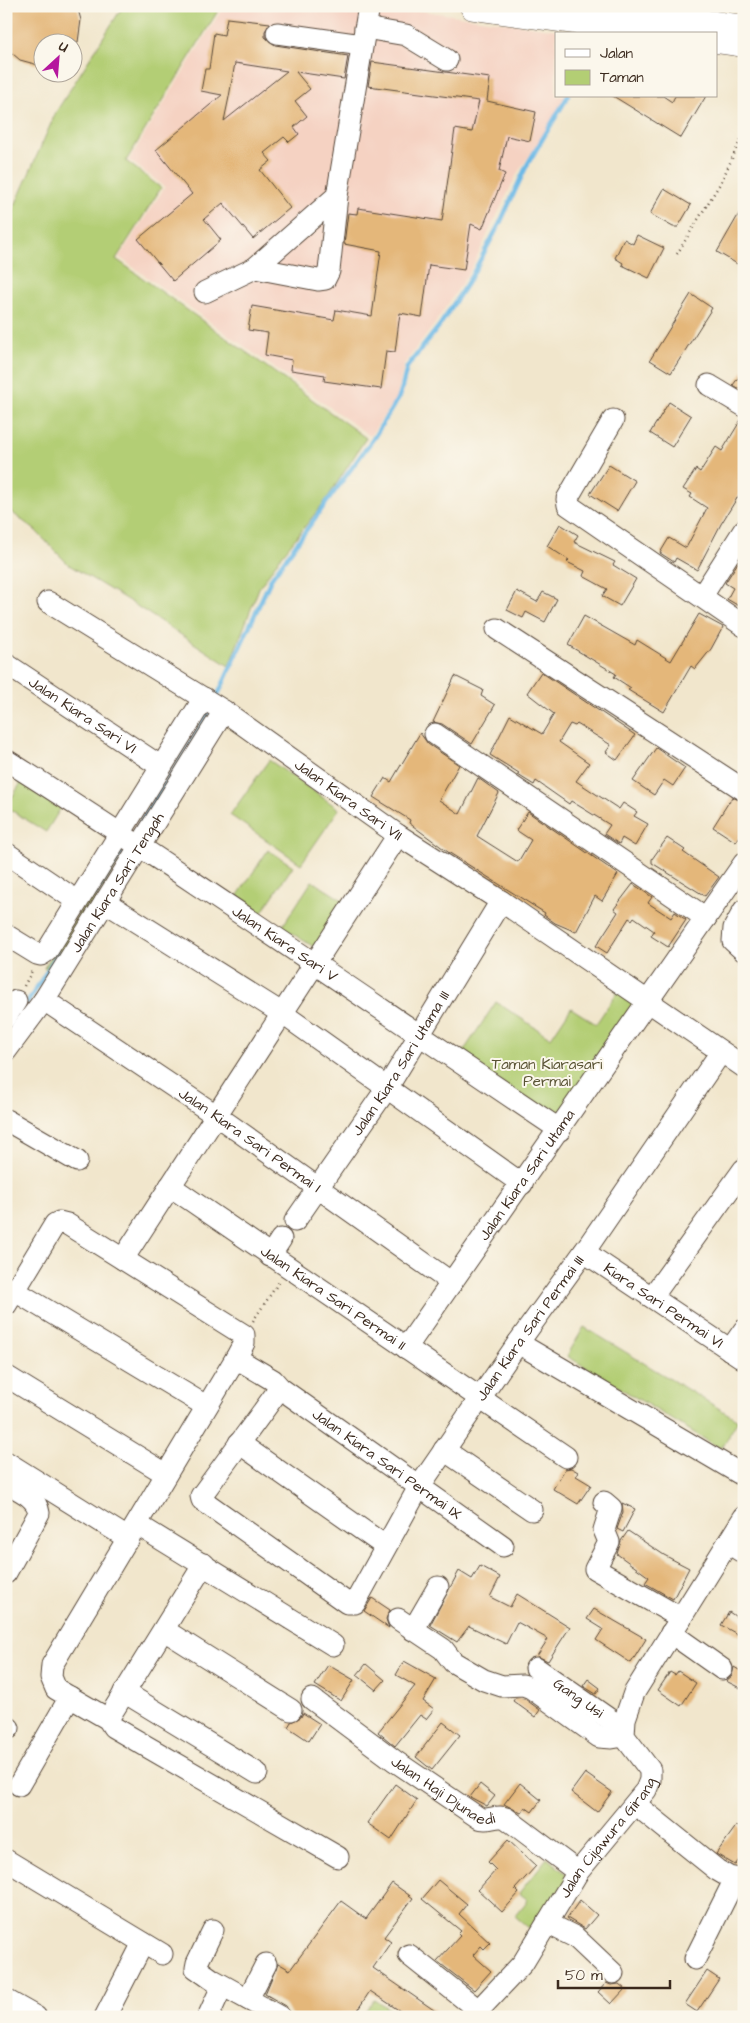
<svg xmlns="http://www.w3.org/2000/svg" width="750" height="2023" font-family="'Architects Daughter',sans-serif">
  <rect width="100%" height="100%" fill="#fbf7ec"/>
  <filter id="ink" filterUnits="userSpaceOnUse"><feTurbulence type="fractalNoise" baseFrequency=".02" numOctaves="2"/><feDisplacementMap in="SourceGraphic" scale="10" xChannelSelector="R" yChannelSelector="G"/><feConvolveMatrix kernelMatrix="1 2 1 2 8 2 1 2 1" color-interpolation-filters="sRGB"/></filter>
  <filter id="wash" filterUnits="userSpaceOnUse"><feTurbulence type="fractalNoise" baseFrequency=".0096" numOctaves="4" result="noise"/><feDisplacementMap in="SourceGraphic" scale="20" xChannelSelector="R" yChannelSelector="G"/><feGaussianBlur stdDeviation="1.12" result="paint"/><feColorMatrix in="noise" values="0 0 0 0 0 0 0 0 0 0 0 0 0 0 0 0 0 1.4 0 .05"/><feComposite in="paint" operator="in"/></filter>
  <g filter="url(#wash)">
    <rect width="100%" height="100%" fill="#f1e6cc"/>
    <!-- built -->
    <path fill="#f5d2c2" d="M224 6H387L586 34H556V96H565L545 133 518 172 470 271 434 325 404 364 397 396 370 436 119 257 165 187 129 160Z"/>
    <!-- green -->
    <g fill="#b3ce74" stroke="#777c49">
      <path d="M123 6H221L126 161 161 188 116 259 366 438 326 500 279 559 259 588 229 666 129 601 69 565 35 530 6 508V226L56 112Z"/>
      <path d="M269 760 339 809 301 864 230 815Z"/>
      <path d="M24 778 64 803 46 832 6 807Z"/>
      <path d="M122 842 129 847 51 972 44 968Z"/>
      <path d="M268 850 293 866 258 918 234 901Z"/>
      <path d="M312 881 344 901 314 947 282 927Z"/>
      <path d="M618 991 636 1003 558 1123 459 1058 496 1002 551 1038 571 1008 596 1024Z"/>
      <path d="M584 1327 738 1420 721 1449 567 1356Z"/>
      <path d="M547 1858 570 1877 529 1928 515 1916 528 1900 519 1893Z"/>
      <path d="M374 1999 389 2009 384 2017H361Z"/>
    </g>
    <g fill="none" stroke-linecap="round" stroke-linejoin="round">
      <!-- stream -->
      <g stroke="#6db9e6" stroke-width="4.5">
        <path d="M216 699 272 577 373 439 400 395 407 367 440 325 471 277 500 223 527 165 568 96"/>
        <path d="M133 835 210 710"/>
        <path d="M95 894 126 846"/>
        <path d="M20 1015 58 953"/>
      </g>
    </g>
    <g id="blocks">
      <!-- building -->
      <g fill="#e4b77a" fill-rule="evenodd">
        <path d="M6 6H77L81 20 78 42H42V66L20 60 6 48Z"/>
        <path d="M227 18 270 23 265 31V37L275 45 348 56 344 79 296 72 310 89 295 101 307 116 294 127 299 134 289 142 284 137 264 153 271 161 260 170 290 208 253 239 223 203 204 219 221 240 173 281 138 239 192 194 156 150 222 95 201 91 205 69H209L214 33 224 35ZM235 63 287 71 224 121 229 97Z"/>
        <path d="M372 62 490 78 487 101 536 112 530 141 507 136 499 171 505 174 482 229 471 224 464 270 429 265 422 317 400 313 395 352 386 351 381 389 324 381 325 375 291 370 292 360 265 355 268 333 248 330 252 306 334 320 336 310 372 316 381 251 344 244 348 213 357 214 358 208 442 221 455 129 472 132 479 101 368 86Z"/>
        <path d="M613 96H663L672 102 675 96H706L681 138Z"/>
        <path d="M664 189 691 205 678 227H673L650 214Z"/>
        <path d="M744 205V268L717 252Z"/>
        <path d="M637 235 664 248 649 278 622 265 623 263 615 258 624 239 633 244Z"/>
        <path d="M691 294 712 308 671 373 650 360Z"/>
        <path d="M744 370V391L733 385Z"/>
        <path d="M669 402 691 416 672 447 650 433Z"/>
        <path d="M742 418 744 487 721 524 697 570 676 558 674 562 660 553 669 538 686 548 707 508 690 497 692 494 683 489 696 469 700 472 716 447 722 451Z"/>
        <path d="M609 465 635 481 617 511 590 494Z"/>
        <path d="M560 524 578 535 574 542 615 562 613 565 636 579 620 606 602 596 607 589 583 576 585 571 567 562 569 560 547 546Z"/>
        <path d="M739 561 744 564V609L727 599 733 588 725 583Z"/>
        <path d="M517 591 537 602 543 592 557 599 545 622 526 612 523 618 507 610Z"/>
        <path d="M699 614 723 627 711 649 695 669 691 666 664 712 628 690 631 688 614 677 616 674 568 645 584 616 635 645 637 640 671 661Z"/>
        <path d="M541 672 635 735 617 760 606 752 611 745 577 724 575 726 570 724 559 742 589 763 576 781 619 809 623 803 637 812 634 816 648 824 635 846 622 838 619 844 604 834 610 825 571 801 569 804 536 781 534 785 518 775 519 773 490 755 510 715 542 734 554 714 527 693Z"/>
        <path d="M455 676 483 690 481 696 495 705 472 744 442 724 433 722Z"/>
        <path d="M420 733 428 744 459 765 439 800 460 814 478 778 499 793 477 836 518 862 531 840 516 830 528 812 618 874 602 901 595 896 576 932 555 923 544 915 545 913 448 852 409 823 410 820 373 797 385 778 391 782Z"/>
        <path d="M656 748 685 768 673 786 664 780 654 795 633 781Z"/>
        <path d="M732 797 744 802V830L736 842 713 827Z"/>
        <path d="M667 838 685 850 683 852 719 877 705 896 652 863V859Z"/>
        <path d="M633 884 652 897 648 903 671 918 675 912 686 920 668 947 651 936 654 931 634 917 632 920 629 918 607 953 596 946 618 912 614 909Z"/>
        <path d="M571 1468 578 1472 576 1476 591 1485 578 1504 553 1489 565 1469Z"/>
        <path d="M622 1503 635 1509 623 1532 617 1529 623 1512Z"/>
        <path d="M628 1531 664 1555 689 1568 673 1599 645 1583 649 1577 617 1554 621 1541Z"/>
        <path d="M480 1566 500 1577 490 1597 510 1607 517 1594 570 1627 548 1661 537 1656 548 1639 517 1622 506 1644 469 1626 457 1642 430 1625 459 1571 472 1579Z"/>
        <path d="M372 1598 390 1610 386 1619 389 1628 364 1611Z"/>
        <path d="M594 1609 646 1639 631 1663 596 1640 603 1629 587 1619Z"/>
        <path d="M729 1612 744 1622V1638L721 1625Z"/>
        <path d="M404 1661 436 1679 423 1701 434 1709 426 1719 420 1715 395 1746 378 1732 415 1686 396 1675Z"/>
        <path d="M366 1664 385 1680 376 1690 357 1675Z"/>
        <path d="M328 1665 354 1680 341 1701 315 1685Z"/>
        <path d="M734 1667 744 1673V1690L726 1681 732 1676Z"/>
        <path d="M678 1671 696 1683 681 1706 658 1690 670 1672 675 1675Z"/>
        <path d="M588 1679 600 1688 596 1694 583 1686Z"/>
        <path d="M515 1698 525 1699 540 1710 535 1717 513 1701Z"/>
        <path d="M303 1713 320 1724 309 1741 288 1727 291 1722 301 1717Z"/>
        <path d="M443 1722 460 1735 432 1770 416 1757Z"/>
        <path d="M585 1773 612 1792 597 1812 571 1792Z"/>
        <path d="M520 1783 541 1800 532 1812 525 1807 521 1813 504 1804Z"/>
        <path d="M395 1784 417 1800 391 1840 367 1823Z"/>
        <path d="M480 1784 495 1796 487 1806 470 1797Z"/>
        <path d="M737 1825 744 1831V1854L735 1865 716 1854Z"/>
        <path d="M508 1840 536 1866 515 1889 519 1893 502 1912 478 1890 496 1870 488 1862Z"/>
        <path d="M438 1880 467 1904 459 1914 490 1943 484 1949 481 1946 473 1955 491 1971 474 1990 437 1961 460 1936 458 1934 461 1931 422 1899Z"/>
        <path d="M392 1883 413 1898 384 1937 391 1942 373 1968 444 2017H409L370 1991 353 2017H292L286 2006 265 1994 278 1963 290 1970 341 1901 366 1919Z"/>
        <path d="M580 1900 597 1915 585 1929 567 1918Z"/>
        <path d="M707 1971 719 1979 697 2012 685 2004Z"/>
        <path d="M606 1983 611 1985 619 1984 625 1989 611 2004 598 1992Z"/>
      </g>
    </g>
  </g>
  <g filter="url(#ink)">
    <use href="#blocks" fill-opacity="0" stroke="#564638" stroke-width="1"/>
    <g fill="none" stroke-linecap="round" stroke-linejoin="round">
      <defs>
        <g id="minor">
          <path d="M365 28 406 35 447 60"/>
          <path d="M277 33 362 45"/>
          <path d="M337 196 329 271 325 279 318 280 255 268 337 196 369 6"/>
          <path d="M205 292 255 268"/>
          <path d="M709 385 744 406"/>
          <path d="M613 420 567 499 568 505 744 626"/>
          <path d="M702 596 744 530"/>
          <path id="s1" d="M48 602 224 711 398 835 501 901 744 1067"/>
          <path d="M497 629 744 790"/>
          <path id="s2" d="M6 664 160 766"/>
          <path d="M435 734 706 918"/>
          <path id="s3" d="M6 760C194 879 375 1006 560 1130"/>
          <path d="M6 853 77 901"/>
          <path d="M105 902 283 1014 522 1184"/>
          <path d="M744 910 734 928 733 941 744 951"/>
          <path d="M6 935 37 954 41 955 47 951 204 698"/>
          <path id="s4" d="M44 1000 217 1116 452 1283"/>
          <path d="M6 1017 16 1001"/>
          <path id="s5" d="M6 1051 44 1000 224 711"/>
          <path d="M6 1120 77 1161"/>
          <path id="s6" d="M170 1186 566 1457"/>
          <path id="s7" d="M295 1221 387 1088 501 901"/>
          <path id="s8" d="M584 1252 744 1359"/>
          <path d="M270 1256 281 1239"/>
          <path d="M123 1259 398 835"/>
          <path d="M15 1291 206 1406"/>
          <path d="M652 1297 744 1169"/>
          <path d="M6 1305 55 1224 59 1222 67 1224 244 1335V1343L236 1358 52 1665 51 1677 56 1689 108 1719 113 1727 338 1857"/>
          <path d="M518 1343 744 1476"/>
          <path id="s9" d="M406 1348 744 863"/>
          <path d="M730 1350 744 1330"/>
          <path id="s10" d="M236 1358 273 1380 280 1388 503 1546"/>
          <path d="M6 1376 166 1474"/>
          <path id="s11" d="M280 1388 201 1496 202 1500 347 1603H355L419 1487 518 1343 584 1252 721 1052"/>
          <path d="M239 1443 385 1546"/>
          <path d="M444 1450 532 1510"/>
          <path d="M6 1462 129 1539"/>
          <path d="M6 1483C19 1490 37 1497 39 1513L6 1573"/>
          <path d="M604 1502 611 1508 604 1530 609 1542 595 1569 681 1618"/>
          <path d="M138 1525 333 1645"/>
          <path d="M728 1543 744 1553"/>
          <path d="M398 1619 443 1649 453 1662 484 1680 502 1686 523 1685 531 1688 599 1737 612 1738 624 1736"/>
          <path d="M164 1630 291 1710"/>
          <path d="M413 1630 438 1587"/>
          <path d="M671 1633 722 1669"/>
          <path id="s12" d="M536 1668 612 1721 624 1725"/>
          <path d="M124 1692 257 1773"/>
          <path id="s13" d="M312 1699 395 1761 479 1818C489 1822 496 1814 506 1818L578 1872"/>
          <path d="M108 1719 204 1564"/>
          <path d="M6 1726 9 1728"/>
          <path d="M19 1785 70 1697"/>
          <path d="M635 1804 717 1870 729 1877 744 1880"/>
          <path d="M6 1860 162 1954"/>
          <path d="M547 1923 575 1937 613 1973"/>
          <path d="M213 1930 197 1963 196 1968 213 1980 280 2017"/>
          <path d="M409 1955 477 2009"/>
          <path d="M695 1959 735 1879"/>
          <path d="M248 1999 266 1964"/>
          <path d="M6 2000 36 2017"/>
          <path d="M105 2017 143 1943"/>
          <path d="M208 2017 218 1995"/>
          <path id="s14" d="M472 2017 523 1963 578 1872 646 1790 650 1780V1770L624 1736 625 1719 634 1693 744 1517"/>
        </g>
        <g id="major">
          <path d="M474 6 674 34"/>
          <path d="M716 39 744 43"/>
        </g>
        <path id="highway" d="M571 6 744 29"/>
      </defs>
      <!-- minor casing -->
      <use href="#minor" stroke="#564638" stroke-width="23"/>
      <!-- major casing -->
      <use href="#major" stroke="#564638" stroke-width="29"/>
      <!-- highway casing -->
      <use href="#highway" stroke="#564638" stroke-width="29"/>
      <!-- path -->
      <g stroke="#564638" stroke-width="2.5" stroke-dasharray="1 4" stroke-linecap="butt">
        <path d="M677 254 721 182 744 133"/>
        <path d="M24 986 32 971"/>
        <path d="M253 1321 279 1282"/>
      </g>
      <!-- minor -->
      <use href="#minor" stroke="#fff" stroke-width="21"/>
      <!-- major -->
      <use href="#major" stroke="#fff" stroke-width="28"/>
      <!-- highway -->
      <use href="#highway" stroke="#fff" stroke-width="28"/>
    </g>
  </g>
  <g text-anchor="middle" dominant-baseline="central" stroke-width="4" stroke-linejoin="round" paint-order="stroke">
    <!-- street labels -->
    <g font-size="15" fill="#3b2a1e" stroke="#fbf7ec">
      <text stroke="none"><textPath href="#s2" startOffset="92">Jalan Kiara Sari VI</textPath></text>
      <text stroke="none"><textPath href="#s1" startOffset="360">Jalan Kiara Sari VII</textPath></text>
      <text stroke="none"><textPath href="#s5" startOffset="202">Jalan Kiara Sari Tengah</textPath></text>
      <text stroke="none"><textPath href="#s3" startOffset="334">Jalan Kiara Sari V</textPath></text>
      <text stroke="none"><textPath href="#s7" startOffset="190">Jalan Kiara Sari Utama III</textPath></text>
      <text stroke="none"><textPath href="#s4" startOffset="249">Jalan Kiara Sari Permai I</textPath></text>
      <text stroke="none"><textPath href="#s9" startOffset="211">Jalan Kiara Sari Utama</textPath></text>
      <text stroke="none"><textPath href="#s6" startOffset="198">Jalan Kiara Sari Permai II</textPath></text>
      <text stroke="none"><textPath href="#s8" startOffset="96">Kiara Sari Permai VI</textPath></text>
      <text stroke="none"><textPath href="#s11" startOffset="650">Jalan Kiara Sari Permai III</textPath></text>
      <text stroke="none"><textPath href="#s10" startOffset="185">Jalan Kiara Sari Permai IX</textPath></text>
      <text stroke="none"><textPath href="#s12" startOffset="52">Gang Usi</textPath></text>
      <text stroke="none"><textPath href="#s13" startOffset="161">Jalan Haji Djunaedi</textPath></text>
      <text stroke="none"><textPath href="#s14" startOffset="226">Jalan Cijawura Girang</textPath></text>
    </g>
    <!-- park labels -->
    <g font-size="15" fill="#595334" stroke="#fbf7ec">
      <text x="547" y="1064">Taman Kiarasari<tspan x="547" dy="17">Permai</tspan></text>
    </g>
  </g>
  <!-- margin -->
  <rect width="750" height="2023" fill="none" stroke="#fbf7ec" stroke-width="25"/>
  <!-- legend -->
  <rect x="555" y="32" width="162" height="65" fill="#fbf7ec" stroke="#aea59a"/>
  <rect x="565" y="49" width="25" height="8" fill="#ffffff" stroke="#aea59a"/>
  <text x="600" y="58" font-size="15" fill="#3b2a1e">Jalan</text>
  <rect x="565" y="70" width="25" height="15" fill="#b3ce74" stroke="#aea59a"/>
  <text x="600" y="82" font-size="15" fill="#3b2a1e">Taman</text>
  <!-- north arrow -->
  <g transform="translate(58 58) rotate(26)"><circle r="24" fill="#fbf7ec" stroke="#aea59a"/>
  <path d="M0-4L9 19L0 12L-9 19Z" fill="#b5179e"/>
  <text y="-8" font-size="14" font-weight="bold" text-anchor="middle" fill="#3b2a1e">U</text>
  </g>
  <!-- scale -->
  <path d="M558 1980v8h112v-8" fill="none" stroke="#3b2a1e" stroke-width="2.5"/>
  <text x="565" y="1980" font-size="15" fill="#3b2a1e" stroke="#fbf7ec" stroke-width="4" paint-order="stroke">50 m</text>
</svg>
